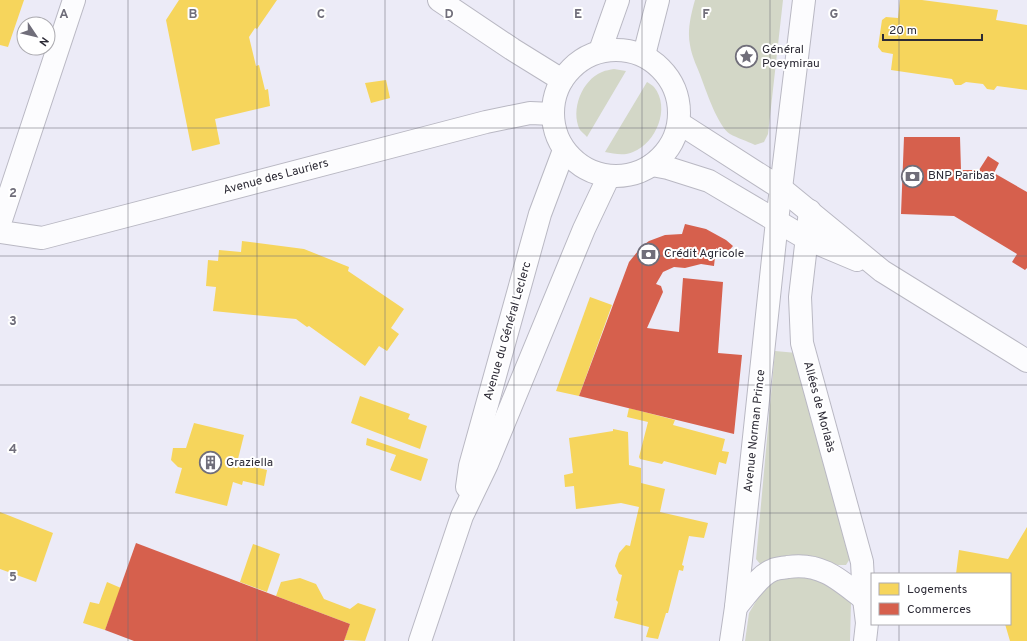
<svg xmlns="http://www.w3.org/2000/svg" width="1027" height="641" font-family="Overpass,sans-serif">
  <rect width="100%" height="100%" fill="#ecebf7"/>
  <!-- green -->
  <g fill="#d3d7c7">
    <path d="M695 0H783L768 134 764 142 755 145C747 141 737 138 730 134 718 126 707 93 702 80 698 68 692 58 690 45 687 31 691 14 695 0Z"/>
    <path d="M614 69 626 71 587 137C585 135 582 132 580 130 570 110 582 80 602 72 606 70 610 70 614 69Z"/>
    <path d="M647 82C649 83 652 85 654 87 671 108 656 143 633 152 625 156 614 154 605 152Z"/>
    <path d="M775 351 797 353 851 557 846 565H838L825 561 761 565 756 559Z"/>
    <path d="M793 576C824 579 830 580 851 603L850 641H745L749 613 761 593 774 581Z"/>
  </g>
  <!-- homes -->
  <g fill="#f6d55c">
    <path d="M0 0H24L8 47 0 45Z"/>
    <path d="M179 0H277L257 29 255 28 249 37 256 66 259 65 265 90 268 89 270 106 215 119 220 144 192 151 166 20Z"/>
    <path d="M900 0H922L998 10 996 20 1027 25V90L997 86 994 90 987 89 983 84 966 82 961 85H955L952 79 891 70 893 54 882 52 878 47 882 20 886 17 898 18Z"/>
    <path d="M386 80 390 98 371 103 365 83Z"/>
    <path d="M242 241 304 249 349 267 348 271 404 309 391 328 399 334 387 351 379 346 365 366 309 326 307 327 296 319 213 311 216 287 206 286 208 260 218 261 219 250 241 252Z"/>
    <path d="M590 297 612 305 579 396 556 391Z"/>
    <path d="M360 396 410 414 408 419 427 426 420 449 351 423Z"/>
    <path d="M629 408 675 420 673 425 725 439 722 451 729 452 726 464 719 462 716 475 664 461 662 464 640 459 639 457 648 422 627 417Z"/>
    <path d="M194 423 244 435 238 459 248 462 247 465 267 470 264 486 243 481 242 485 233 482 227 506 175 493 182 468 178 467 171 460 173 448H186Z"/>
    <path d="M613 429 628 432 629 465 641 468V483L665 489 660 512 708 523 704 538 689 536 682 565 684 566 683 571 679 570 668 613H666L658 639 646 637 649 627 614 618 618 602 616 600 622 575 619 574 615 566 619 553 626 545 630 546 639 507 621 503 576 509 574 486 565 487 564 475 573 473 569 438 613 431Z"/>
    <path d="M367 438 428 459 421 481 390 470 396 455 366 445Z"/>
    <path d="M0 512 53 533 36 582 0 569Z"/>
    <path d="M1027 527V641H1010L1005 624H1010V574H956L959 550 1008 559Z"/>
    <path d="M253 544 280 554 267 592 240 582Z"/>
    <path d="M300 578 316 584 324 599 350 609 358 603 376 609 365 641 344 640 350 624 276 596 281 582Z"/>
    <path d="M107 582 121 588 105 630 83 623 90 602 99 604Z"/>
  </g>
  <!-- shops -->
  <g fill="#d6604d">
    <path d="M904 137H960L961 170H979L988 156 999 163 994 173 1027 192V268L1025 270 1012 262 1017 254 954 216 901 214Z"/>
    <path d="M685 224 706 229 726 240 733 246 726 254 716 248 714 266 701 264 685 268 674 267 663 272 656 284 661 286 663 292 647 328 679 332 683 278 723 282 718 353 742 355 734 434 579 396 629 262 642 246 649 241 665 235 682 234Z"/>
    <path d="M136 543 350 624 344 641H134L105 630Z"/>
  </g>
  <g fill="none" stroke-linecap="round" stroke-linejoin="round">
    <defs>
      <g id="street">
        <path d="M0 223 74 0"/>
        <path d="M0 232 42 238 486 122 530 113 553 114"/>
      </g>
      <g id="secondary">
        <path d="M439 0 512 49 562 80"/>
        <circle cx="616" cy="113" r="63"/>
        <path d="M600 51 618 0"/>
        <path d="M644 55 658 0"/>
        <path d="M679 123 782 189 882 271 1027 361"/>
        <path d="M652 165 668 168 709 181 807 239 857 260"/>
        <path d="M810 211 800 297 802 343 862 562 864 599 867 623 865 641"/>
        <path d="M467 487 470 466 540 214 564 150"/>
        <path d="M736 607C746 596 759 575 773 570 777 568 783 568 788 567 821 562 840 580 864 599"/>
        <path d="M420 641 462 516 487 464 584 229 609 176"/>
        <path d="M731 641 736 607 777 221 804 0"/>
      </g>
    </defs>
    <!-- street casing -->
    <use href="#street" stroke="#b9b8c3" stroke-width="24"/>
    <!-- secondary casing -->
    <use href="#secondary" stroke="#b9b8c3" stroke-width="24"/>
    <!-- street -->
    <use href="#street" stroke="#fcfcfe" stroke-width="22"/>
    <!-- secondary -->
    <use href="#secondary" stroke="#fcfcfe" stroke-width="22"/>
  </g>
  <!-- grid -->
  <path fill="none" stroke="#706e7a" stroke-width="1" stroke-opacity="0.55" d="M128 0V641M257 0V641M385 0V641M514 0V641M642 0V641M770 0V641M899 0V574M0 128H1027M0 256H1027M0 385H1027M0 513H1027M899 624V641"/>
  <!-- icons -->
  <defs>
    <symbol id="sight-ring" viewBox="-11 -11 22 22"><circle r="9.5" fill="#fff" stroke="#706e7a" stroke-width="1.5"/><path d="M0-6L1.8-2.2L6-1.7L2.9 1.2L3.7 5.4L0 3.3L-3.7 5.4L-2.9 1.2L-6-1.7L-1.8-2.2Z" fill="#706e7a"/></symbol>
    <symbol id="bank-ring" viewBox="-11 -11 22 22"><circle r="9.5" fill="#fff" stroke="#706e7a" stroke-width="1.5"/><path d="M-6-4H6V4H-6ZM0-2.3a2.3 2.3 0 1 0 0 4.6a2.3 2.3 0 1 0 0-4.6Z" fill="#706e7a"/></symbol>
    <symbol id="building-ring" viewBox="-11 -11 22 22"><circle r="9.5" fill="#fff" stroke="#706e7a" stroke-width="1.5"/><path d="M-4-6H4V6H1V3H-1V6H-4ZM-2.5-4.3h1.7v1.8h-1.7ZM.8-4.3h1.7v1.8H.8ZM-2.5-1h1.7V.8h-1.7ZM.8-1h1.7V.8H.8Z" fill="#706e7a"/></symbol>
  </defs>
  <g fill-rule="evenodd">
    <use href="#sight-ring" x="734" y="44" width="25" height="25"/>
    <use href="#bank-ring" x="900" y="164" width="25" height="25"/>
    <use href="#bank-ring" x="636" y="242" width="25" height="25"/>
    <use href="#building-ring" x="198" y="450" width="25" height="25"/>
  </g>
  <g text-anchor="middle" dominant-baseline="central" stroke-width="4" stroke-linejoin="round" paint-order="stroke">
    <!-- poi labels -->
    <g font-size="12" fill="#2d2b36" stroke="#fff" text-anchor="start">
      <text x="762" y="50">Général<tspan x="762" dy="14">Poeymirau</tspan></text>
      <text x="928" y="176">BNP Paribas</text>
      <text x="664" y="254">Crédit Agricole</text>
      <text x="226" y="463">Graziella</text>
    </g>
    <!-- street labels -->
    <g font-size="12" fill="#2d2b36" stroke="#fff">
      <text transform="translate(276 177) rotate(-15)">Avenue des Lauriers</text>
      <text transform="translate(508 331) rotate(-74)">Avenue du Général Leclerc</text>
      <text transform="translate(819 407) rotate(75)">Allées de Morlaàs</text>
      <text transform="translate(755 431) rotate(-84)">Avenue Norman Prince</text>
    </g>
  </g>
  <g font-size="13" text-anchor="middle" font-weight="bold" fill="#706e7a" stroke="#fff" stroke-width="4" stroke-linejoin="round" paint-order="stroke">
    <text x="64" y="18">A</text>
    <text x="193" y="18">B</text>
    <text x="321" y="18">C</text>
    <text x="449" y="18">D</text>
    <text x="578" y="18">E</text>
    <text x="706" y="18">F</text>
    <text x="834" y="18">G</text>
    <text x="13" y="197">2</text>
    <text x="13" y="325">3</text>
    <text x="13" y="453">4</text>
    <text x="13" y="581">5</text>
  </g>
  <!-- legend -->
  <rect x="871" y="573" width="140" height="52" fill="#ffffff" stroke="#abaaaf"/>
  <rect x="879" y="583" width="20" height="12" fill="#f6d55c" stroke="#abaaaf"/>
  <text x="907" y="593" font-size="12" fill="#2d2b36">Logements</text>
  <rect x="879" y="603" width="20" height="12" fill="#d6604d" stroke="#abaaaf"/>
  <text x="907" y="613" font-size="12" fill="#2d2b36">Commerces</text>
  <!-- north arrow -->
  <g transform="translate(36 36) rotate(125)"><circle r="19" fill="#ffffff" stroke="#abaaaf"/>
  <path d="M0-3L7 15L0 10L-7 15Z" fill="#706e7a"/>
  <text y="-6" font-size="11" font-weight="bold" text-anchor="middle" fill="#2d2b36">N</text>
  </g>
  <!-- scale -->
  <path d="M883 34v6h99v-6" fill="none" stroke="#2d2b36" stroke-width="2"/>
  <text x="889" y="34" font-size="12" fill="#2d2b36" stroke="#ffffff" stroke-width="3" paint-order="stroke">20 m</text>
</svg>
